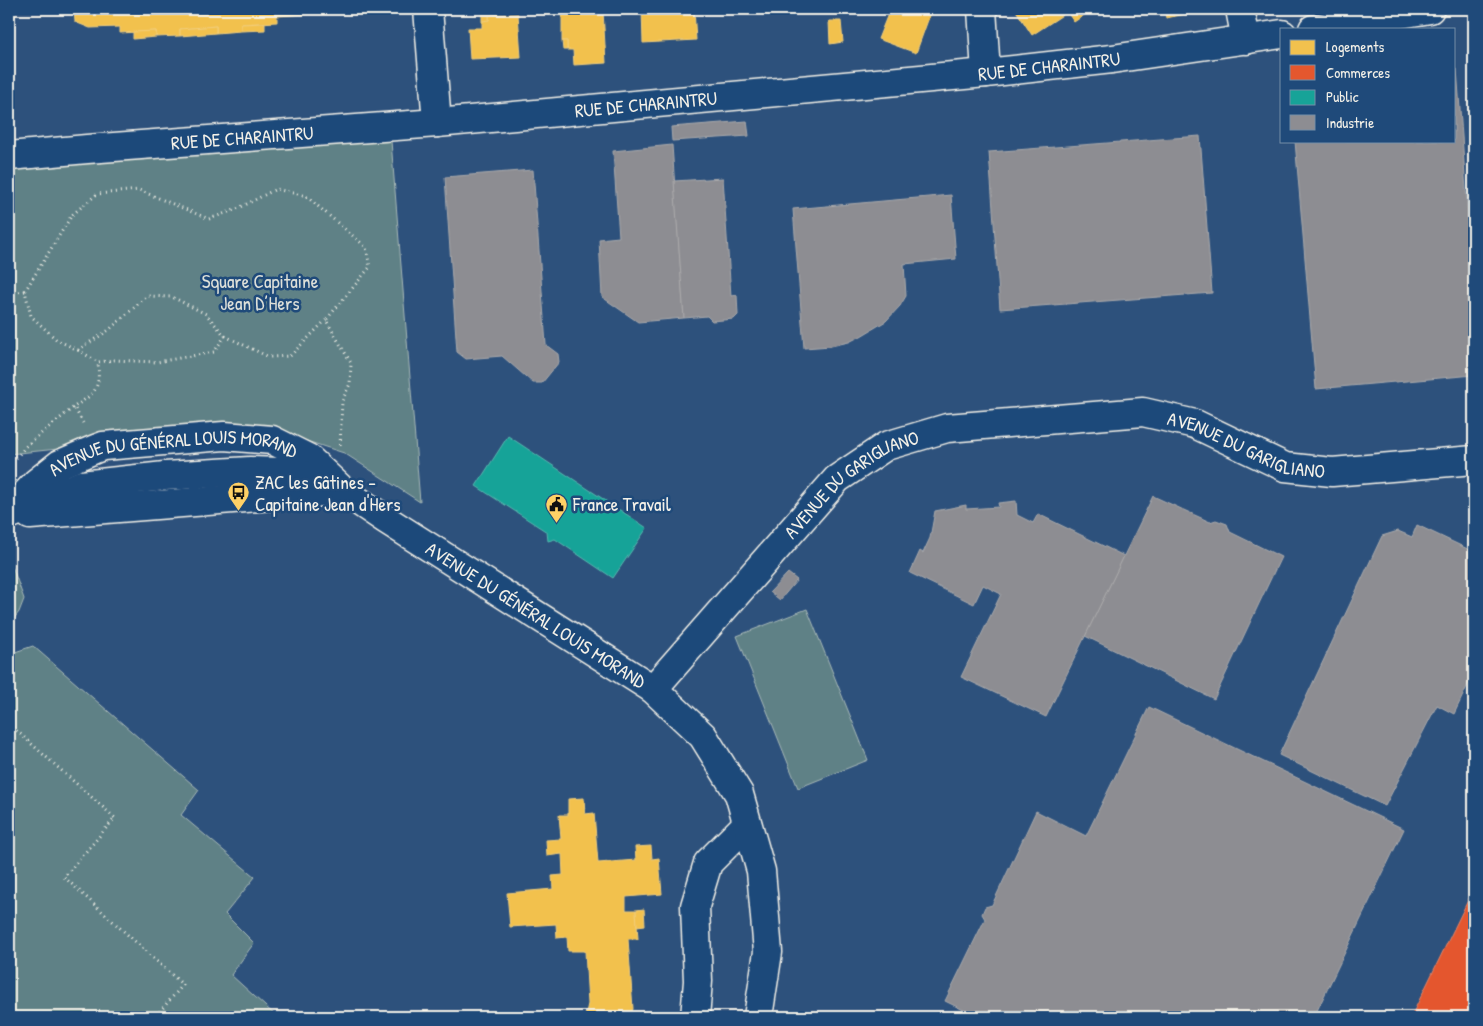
<svg xmlns="http://www.w3.org/2000/svg" width="1483" height="1026" font-family="'Patrick Hand',sans-serif">
  <rect width="100%" height="100%" fill="#2d517c"/>
  <filter id="ink" filterUnits="userSpaceOnUse"><feTurbulence type="fractalNoise" baseFrequency=".02" numOctaves="2"/><feDisplacementMap in="SourceGraphic" scale="10" xChannelSelector="R" yChannelSelector="G"/><feConvolveMatrix kernelMatrix="1 2 1 2 8 2 1 2 1" color-interpolation-filters="sRGB"/></filter>
  <g filter="url(#ink)">
    <!-- green -->
    <g fill="#5e8186" stroke="#a9b9b7">
      <path d="M391 141 420 502 344 453 285 434 222 432 9 454V166Z"/>
      <path d="M9 561 11 563 24 599 19 612 9 625Z"/>
      <path d="M807 609 868 760 798 788 737 636Z"/>
      <path d="M33 646 199 790 181 815 255 877 225 914 254 943 231 975 277 1017H9V654Z"/>
    </g>
    <!-- homes -->
    <g fill="#f2c14e" stroke="#f3cf7c">
      <path d="M74 9H316L307 14 277 16V22L241 24V31L216 33V26L180 29V36L156 37V31L120 33V27L90 28 75 22Z"/>
      <path d="M642 9 694 10 696 40 643 43Z"/>
      <path d="M890 9H932L916 53 878 39Z"/>
      <path d="M1015 9H1093L1074 22 1067 12 1032 35Z"/>
      <path d="M1164 9H1200V11L1166 18Z"/>
      <path d="M603 11 606 63 574 65 573 50H567V41H562V13Z"/>
      <path d="M518 14 521 57 470 59 468 28H482V21L489 20V15Z"/>
      <path d="M482 15H489V20L482 21Z"/>
      <path d="M829 21H841L843 42 830 44Z"/>
      <path d="M265 23V30L241 31V24Z"/>
      <path d="M216 26V33L180 36V29Z"/>
      <path d="M156 31V37L133 39V32Z"/>
      <path d="M562 41H567V50H563Z"/>
      <path d="M584 798 585 814 594 813 598 863 636 860 635 847 651 846 652 859 659 858 662 894 626 897V910H636L638 939H628L633 1009 630 1017H585L588 1004 585 951H568L567 937 557 938 556 924 510 927 507 893 553 889 552 876 563 875 562 854 547 856 546 840 561 839 559 815H568V799Z"/>
      <path d="M644 909 645 925 637 926 636 910Z"/>
    </g>
    <!-- shops -->
    <path fill="#e4572e" stroke="#e98566" d="M1474 888V1017H1411Z"/>
    <!-- public -->
    <path fill="#17a398" stroke="#59bab0" d="M508 436 647 528 613 578 555 539 548 541 547 532 476 486Z"/>
    <!-- industry -->
    <g fill="#8d8d92" stroke="#acabac">
      <path d="M1457 69 1474 297V375L1316 389 1295 141H1454V70Z"/>
      <path d="M747 121 749 136 672 141 671 127Z"/>
      <path d="M1200 136 1212 293 1000 309 989 152Z"/>
      <path d="M672 145 684 318 638 322 602 297 599 239 619 237 613 151Z"/>
      <path d="M533 170 546 345 558 354 559 362 542 383H533L502 356 466 359 457 352 445 177Z"/>
      <path d="M723 178 731 296 737 295 738 315 734 319 712 321 707 316 684 318 674 181Z"/>
      <path d="M951 195 956 259 904 264 906 296 900 306 886 321 861 336 849 342 831 346 804 348 793 209Z"/>
      <path d="M1153 496 1210 522 1216 520 1227 524 1230 532 1281 557 1214 699 1085 636Z"/>
      <path d="M1016 501 1017 515 1033 523 1038 514 1124 556 1046 717 961 677 1001 594 983 585 974 604 910 573 920 551 923 553 930 538 935 511 966 505V509L999 507 998 503Z"/>
      <path d="M1417 525 1474 552V672L1454 714 1437 705 1385 806 1279 755 1382 536 1398 531 1412 537Z"/>
      <path d="M788 573 797 580 780 600 770 592Z"/>
      <path d="M1149 707 1404 829 1314 1017H978L945 1001 985 919 982 914 985 907 992 905 1036 811 1086 836Z"/>
    </g>
    <g fill="none" stroke-linecap="round" stroke-linejoin="round">
      <defs>
        <g id="minor">
          <path d="M428 9 437 123"/>
          <path d="M982 9 986 73"/>
          <path d="M1240 9 1246 40"/>
          <path d="M1313 29 1430 9"/>
          <path id="s1" d="M9 156 87 149 437 123 986 73 1112 59 1282 34"/>
          <path id="s2" d="M9 512 36 483 60 464 95 449 103 446 224 436 272 440 308 458 342 490 385 519 653 689"/>
          <path d="M11 514 81 485 165 476 250 471 281 472 308 476 332 486"/>
          <path d="M30 515 336 491"/>
          <path d="M695 1017 698 981 695 906 708 863 747 824"/>
          <path id="s3" d="M758 1017 768 952 761 871 739 794 703 736 653 689 837 479 886 446 947 428 1143 412 1195 424 1285 467 1332 472 1474 460"/>
        </g>
      </defs>
      <!-- minor casing -->
      <use href="#minor" stroke="#f4f1e8" stroke-width="31"/>
      <!-- path -->
      <g stroke="#f4f1e8" stroke-width="3" stroke-dasharray="1 4" stroke-linecap="butt">
        <path d="M25 291 72 215 97 194 139 190 209 219 237 209 276 189 306 196 366 247 370 267 326 320 351 363 350 384 342 401 340 447"/>
        <path d="M9 293 25 291 31 316 57 340 78 350 109 330 147 296 172 297 206 314 225 336 214 352 157 362 114 360 98 362C100 390 96 392 74 407L83 423"/>
        <path d="M225 336 269 357 290 356 326 320"/>
        <path d="M78 350 98 362"/>
        <path d="M16 458 27 445 74 407"/>
        <path d="M9 724 115 818 64 877 183 985 155 1017"/>
      </g>
      <!-- minor -->
      <use href="#minor" stroke="#1f4a7a" stroke-width="28"/>
    </g>
  </g>
  <!-- icons -->
  <defs>
    <symbol id="bus-pin" viewBox="-11 -11 22 30"><path d="M0 17L-7.5 6A9.5 9.5 0 1 1 7.5 6Z" fill="#ffd166" stroke="#1f4a7a"/><path d="M-5-6H5V4H4V6H2V4H-2V6H-4V4H-5ZM-3.5-4V0h7V-4ZM-3.5 1.2v1.5H-2V1.2ZM2 1.2v1.5H3.5V1.2Z" fill="#111"/></symbol>
    <symbol id="civic-pin" viewBox="-11 -11 22 30"><path d="M0 17L-7.5 6A9.5 9.5 0 1 1 7.5 6Z" fill="#ffd166" stroke="#1f4a7a"/><path d="M-.6-6.5H3V-4.5H.6V-3L4-1V1h2V6H-6V1h2V-1L-.6-3ZM-1.2 2.5V6h2.4V2.5Z" fill="#111"/></symbol>
  </defs>
  <g fill-rule="evenodd">
    <use href="#bus-pin" x="226" y="480" width="25" height="34"/>
    <use href="#civic-pin" x="544" y="492" width="25" height="34"/>
  </g>
  <g text-anchor="middle" dominant-baseline="central" stroke-width="5" stroke-linejoin="round" paint-order="stroke">
    <!-- street labels -->
    <g font-size="19" fill="#f4f1e8" stroke="#1f4a7a">
      <text stroke="none"><textPath href="#s1" startOffset="1044">RUE DE CHARAINTRU</textPath></text>
      <text stroke="none"><textPath href="#s1" startOffset="639">RUE DE CHARAINTRU</textPath></text>
      <text stroke="none"><textPath href="#s1" startOffset="234">RUE DE CHARAINTRU</textPath></text>
      <text stroke="none"><textPath href="#s3" startOffset="1072">AVENUE DU GARIGLIANO</textPath></text>
      <text stroke="none"><textPath href="#s2" startOffset="186">AVENUE DU GÉNÉRAL LOUIS MORAND</textPath></text>
      <text stroke="none"><textPath href="#s3" startOffset="652">AVENUE DU GARIGLIANO</textPath></text>
      <text stroke="none"><textPath href="#s2" startOffset="604">AVENUE DU GÉNÉRAL LOUIS MORAND</textPath></text>
    </g>
    <!-- park labels -->
    <g font-size="19" fill="#dee0d9" stroke="#1f4a7a">
      <text x="260" y="281">Square Capitaine<tspan x="260" dy="22">Jean D’Hers</tspan></text>
    </g>
    <!-- poi labels -->
    <g font-size="19" fill="#f4f1e8" stroke="#1f4a7a" text-anchor="start">
      <text x="255" y="482">ZAC les Gâtines -<tspan x="255" dy="22">Capitaine Jean d'Hers</tspan></text>
      <text x="573" y="504">France Travail</text>
    </g>
  </g>
  <!-- margin -->
  <rect width="1483" height="1026" fill="none" stroke="#1f4a7a" stroke-width="30"/>
  <rect x="15" y="15" width="1453" height="996" fill="none" stroke="#f4f1e8" stroke-width="2" filter="url(#ink)"/>
  <!-- legend -->
  <rect x="1280" y="28" width="175" height="115" fill="#1f4a7a" stroke="#748da6"/>
  <rect x="1290" y="40" width="25" height="15" fill="#f2c14e" stroke="#748da6"/>
  <text x="1326" y="52" font-size="15" fill="#f4f1e8">Logements</text>
  <rect x="1290" y="65" width="25" height="15" fill="#e4572e" stroke="#748da6"/>
  <text x="1326" y="78" font-size="15" fill="#f4f1e8">Commerces</text>
  <rect x="1290" y="90" width="25" height="15" fill="#17a398" stroke="#748da6"/>
  <text x="1326" y="102" font-size="15" fill="#f4f1e8">Public</text>
  <rect x="1290" y="115" width="25" height="15" fill="#8d8d92" stroke="#748da6"/>
  <text x="1326" y="128" font-size="15" fill="#f4f1e8">Industrie</text>
</svg>
